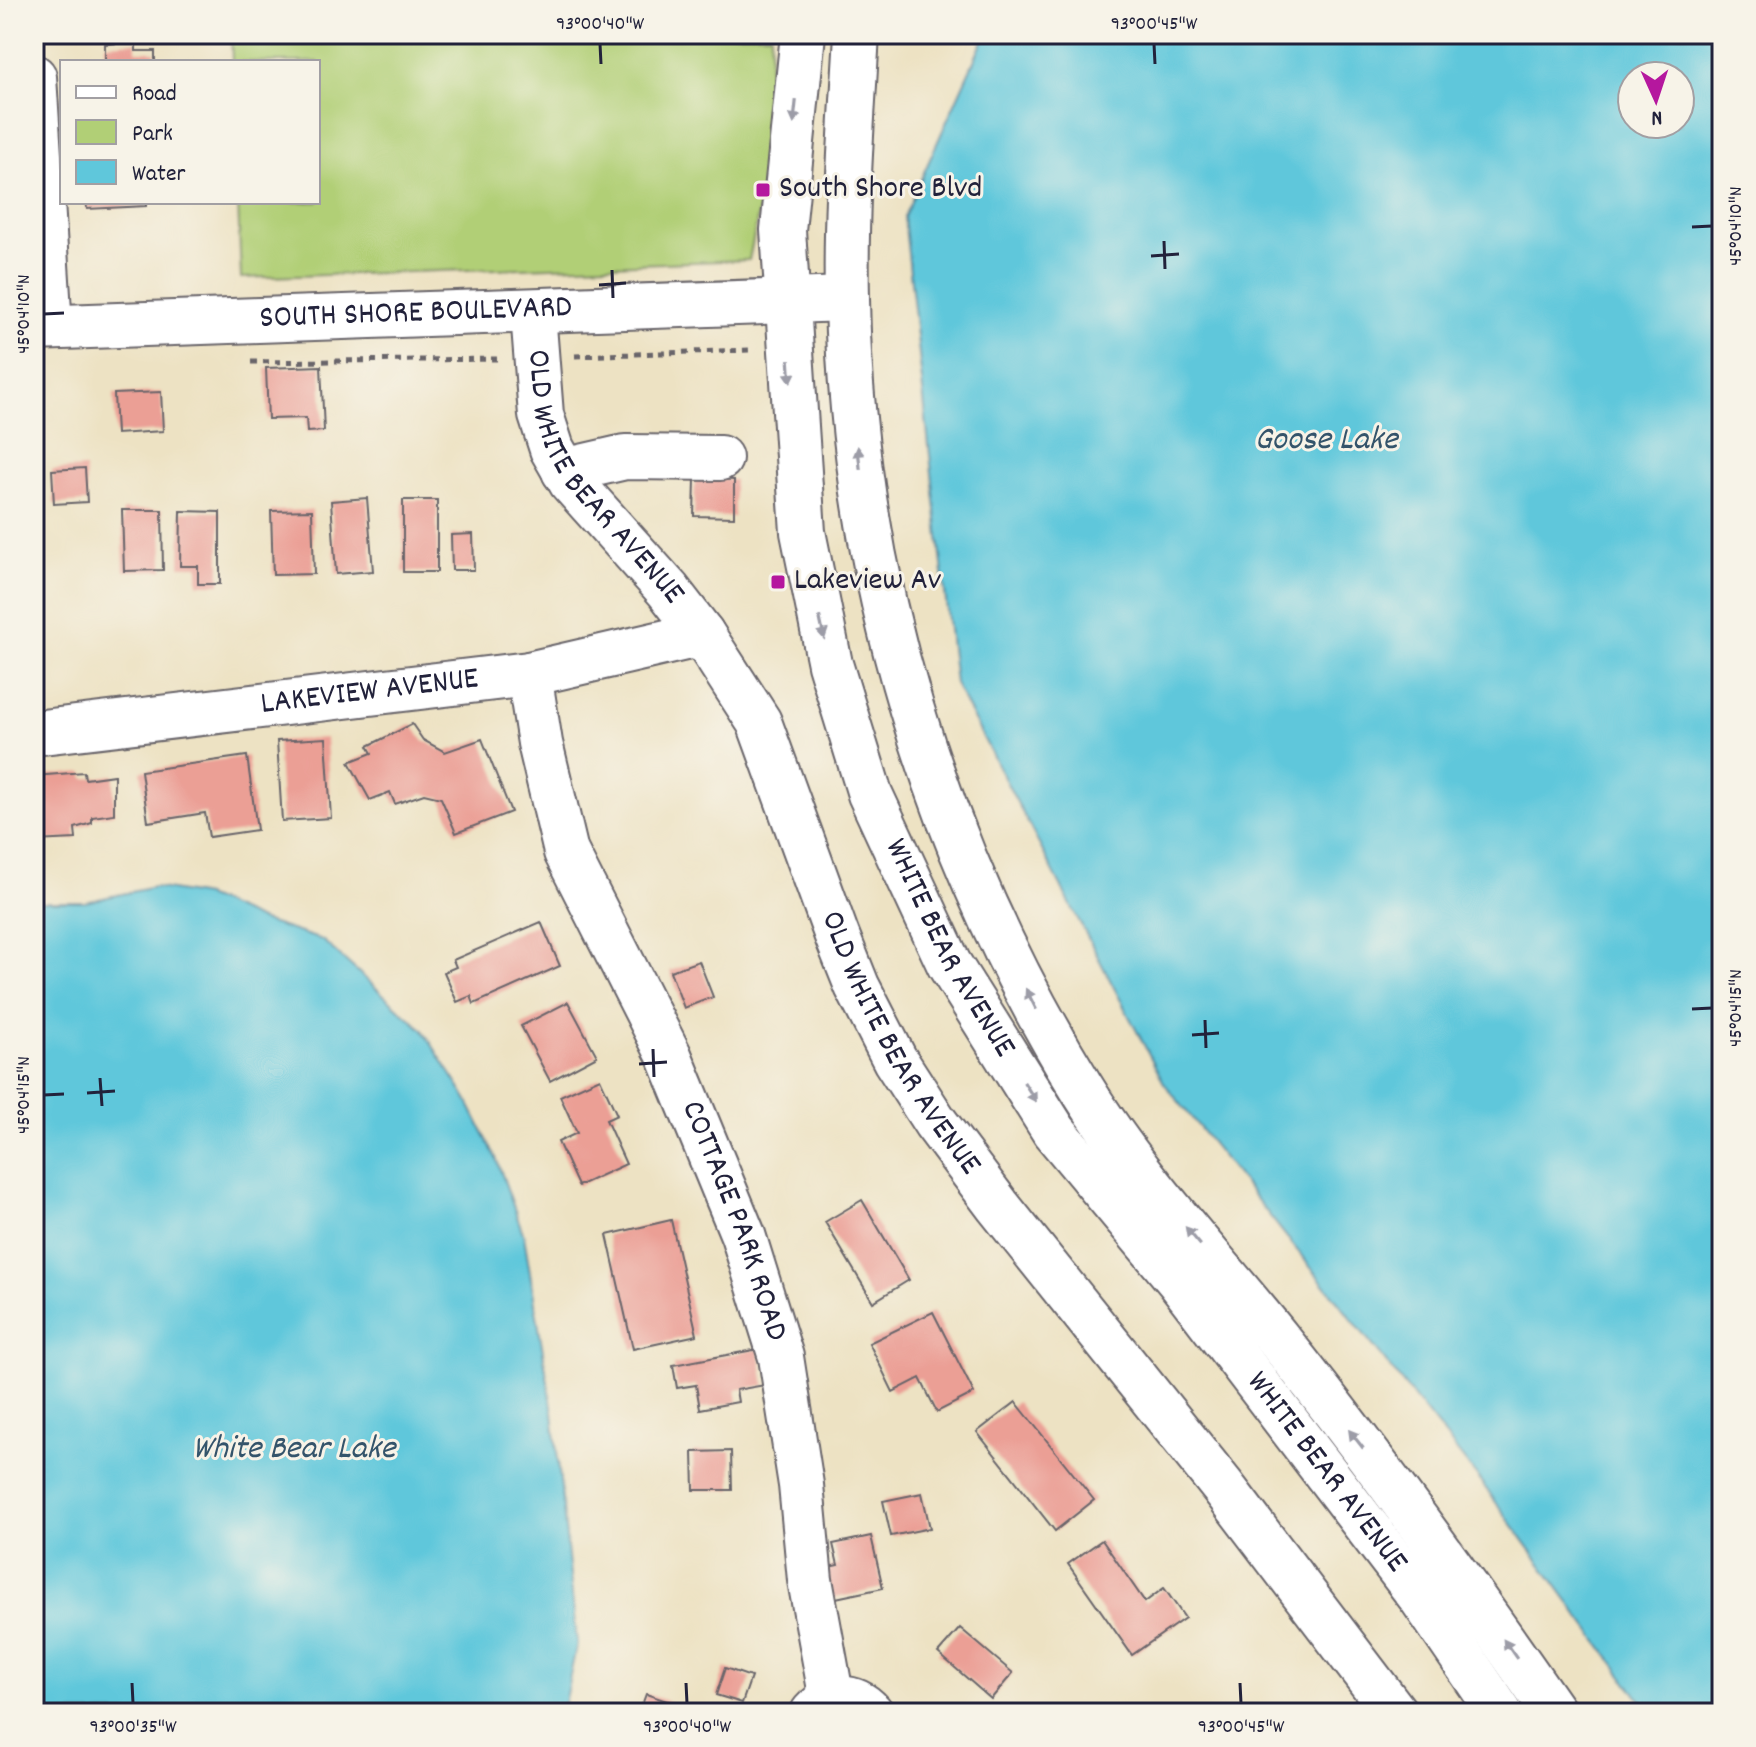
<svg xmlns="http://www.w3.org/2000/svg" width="1756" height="1747" font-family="Dekko,sans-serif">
  <rect width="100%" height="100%" fill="#f7f3e8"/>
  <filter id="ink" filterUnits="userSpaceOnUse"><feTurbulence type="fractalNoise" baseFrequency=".0125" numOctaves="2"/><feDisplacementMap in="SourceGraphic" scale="16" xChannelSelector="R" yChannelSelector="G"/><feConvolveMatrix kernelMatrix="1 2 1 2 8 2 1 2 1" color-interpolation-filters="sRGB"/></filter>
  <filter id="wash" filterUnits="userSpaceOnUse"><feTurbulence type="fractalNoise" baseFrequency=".006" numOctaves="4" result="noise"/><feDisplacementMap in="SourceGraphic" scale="32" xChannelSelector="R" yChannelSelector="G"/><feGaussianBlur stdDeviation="1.8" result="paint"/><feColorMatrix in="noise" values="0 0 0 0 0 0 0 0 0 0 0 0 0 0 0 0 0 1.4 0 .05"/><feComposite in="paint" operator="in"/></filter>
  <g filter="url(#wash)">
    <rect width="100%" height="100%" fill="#ede2c3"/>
    <!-- green -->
    <path fill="#b1cf76" stroke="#6a7858" stroke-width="2" d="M231 34H771L763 190 749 260 241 278 238 202H318V62H232Z"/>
    <!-- water -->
    <g fill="#5fc7db" stroke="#40748b" stroke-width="2" fill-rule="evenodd">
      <path d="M986 34H1722V1713H1650L1476 1475 1164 1083 955 684 904 217ZM1632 76H1680V124H1632Z"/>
      <path d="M154 887 205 896 260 920 322 940 422 1029 465 1096 496 1158 524 1236 553 1413 577 1643 562 1713H34V902H85Z"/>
    </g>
    <g id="blocks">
      <!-- building -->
      <g fill="#eb9f95">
        <path d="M136 42V51H155V62H105V44Z"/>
        <path d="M86 202H146V206L87 209Z"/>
        <path d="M321 366 324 431 307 432 306 418 268 419 266 368Z"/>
        <path d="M161 392 163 431 116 434 114 394Z"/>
        <path d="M85 468 87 502 54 504 52 470Z"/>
        <path d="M695 478 734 480V517L694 516Z"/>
        <path d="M367 498 373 571 336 574 331 501Z"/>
        <rect x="403" y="500" width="34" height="72"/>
        <path d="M122 510H162L163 570 124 571Z"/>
        <path d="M312 510 314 574 273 575 271 511Z"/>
        <path d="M181 511 220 512V584H198V566H180Z"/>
        <path d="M473 534 474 570H452L451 535Z"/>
        <path d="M412 724 423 740 445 752 482 739 511 812 456 833 441 798 424 794 395 804 390 792 370 800 349 762 372 753 368 746Z"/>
        <path d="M326 738 331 818 282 821 277 741Z"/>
        <path d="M247 756 257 830 209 837 205 813 148 822 141 771Z"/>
        <path d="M84 772 85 779 114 775V814L92 817V823L75 828 76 839 34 841V776Z"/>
        <path d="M541 922 560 966 474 1004 471 996 457 1002 444 972 456 967 453 960Z"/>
        <path d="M699 961 713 997 684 1008 670 971Z"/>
        <path d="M568 1002 597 1056 550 1081 521 1026Z"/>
        <path d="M600 1078 617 1115 606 1120 626 1164 578 1186 558 1142 577 1133 560 1096Z"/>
        <path d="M862 1200 909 1280 873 1302 825 1222Z"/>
        <path d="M671 1220 697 1335 633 1349 607 1235Z"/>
        <path d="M933 1312 974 1393 937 1412 920 1378 893 1392 869 1343Z"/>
        <path d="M759 1349 765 1385 736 1390 738 1402 700 1409 696 1385 677 1388 673 1365Z"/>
        <path d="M1016 1402 1094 1500 1055 1531 977 1432Z"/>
        <path d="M731 1451 732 1490H694L693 1452Z"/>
        <path d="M922 1493 930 1528 891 1536 883 1501Z"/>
        <path d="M871 1536 883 1588 831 1599 824 1568 838 1565 833 1544Z"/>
        <path d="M1102 1540 1145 1602 1164 1588 1185 1618 1132 1655 1068 1564Z"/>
        <path d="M960 1628 1013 1673 991 1699 938 1653Z"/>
        <path d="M725 1668 751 1677 742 1703 716 1695Z"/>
        <path d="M646 1694 700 1712V1713H639Z"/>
      </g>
    </g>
  </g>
  <g filter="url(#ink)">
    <use href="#blocks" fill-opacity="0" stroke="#69656b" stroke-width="2"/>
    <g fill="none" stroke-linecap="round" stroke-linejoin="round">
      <defs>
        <g id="minor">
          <path d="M34 77 50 327"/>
          <path id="s1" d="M533 313 541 415 552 449 571 482 668 590 702 634 759 722 837 936 857 986 895 1060 935 1122 998 1206 1223 1487 1395 1713"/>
          <path id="s2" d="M34 328 847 299"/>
          <path d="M564 471 625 457 720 458"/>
          <path id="s3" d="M529 674 540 743 566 852 669 1055 743 1235 781 1357 801 1485 810 1580 832 1700"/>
          <path id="s4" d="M34 733 529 674 702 634"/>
          <path d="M813 1713C830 1694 854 1694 871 1713"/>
        </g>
        <g id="major">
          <path id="s5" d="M803 34 783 230 803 532 830 664 870 794 949 964 1054 1131 1179 1281 1422 1599 1500 1713"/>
          <path d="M857 34C852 122 845 210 847 299 852 576 936 851 1081 1087 1137 1178 1212 1257 1279 1340 1376 1461 1466 1586 1554 1713"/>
        </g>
      </defs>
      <!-- minor casing -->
      <use href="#minor" stroke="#69656b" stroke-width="48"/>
      <!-- major casing -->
      <use href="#major" stroke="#69656b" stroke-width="48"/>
      <!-- path -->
      <g stroke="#69656b" stroke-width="5" stroke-dasharray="6 6" stroke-linecap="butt">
        <path d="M575 356 749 350"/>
        <path d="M251 362 501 359"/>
      </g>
      <!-- minor -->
      <use href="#minor" stroke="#fff" stroke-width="44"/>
      <!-- major -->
      <use href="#major" stroke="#fff" stroke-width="44"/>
    </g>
    <!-- one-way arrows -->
    <defs><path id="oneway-solid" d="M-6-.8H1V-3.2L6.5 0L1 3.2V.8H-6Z" transform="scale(2)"/></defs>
    <g fill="#9c9ca7">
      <use href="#oneway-solid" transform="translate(795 112) rotate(96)"/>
      <use href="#oneway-solid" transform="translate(790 371) rotate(86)"/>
      <use href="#oneway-solid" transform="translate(859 458) rotate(-96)"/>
      <use href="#oneway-solid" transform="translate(822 628) rotate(78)"/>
      <use href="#oneway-solid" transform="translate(1031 999) rotate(-117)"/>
      <use href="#oneway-solid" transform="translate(1030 1092) rotate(58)"/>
      <use href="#oneway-solid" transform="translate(1193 1236) rotate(-130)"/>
      <use href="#oneway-solid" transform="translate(1356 1439) rotate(-128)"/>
      <use href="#oneway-solid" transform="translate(1510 1649) rotate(-125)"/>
    </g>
  </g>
  <!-- ticks -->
  <path fill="none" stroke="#22223b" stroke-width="3" d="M600 44 601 64M1154 44 1155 64M1692 227 1712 226M1164 241 1165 269M1151 256 1179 254M612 270 613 298M599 285 626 283M44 314 64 313M1692 1009 1712 1008M1205 1020 1206 1048M1192 1035 1219 1033M653 1049 654 1077M639 1064 667 1062M100 1078 102 1106M87 1093 115 1091M44 1095 64 1094M132 1683 133 1703M686 1683 687 1703M1240 1683 1241 1703"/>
  <!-- markers -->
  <g fill="#b5179e" stroke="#f7f3e8" stroke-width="3">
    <rect x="755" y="182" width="16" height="16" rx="4"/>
    <rect x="770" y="574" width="16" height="16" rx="4"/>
  </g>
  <g text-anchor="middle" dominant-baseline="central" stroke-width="6" stroke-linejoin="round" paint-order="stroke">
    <!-- poi labels -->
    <g font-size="32" fill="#22223b" stroke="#f7f3e8" text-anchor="start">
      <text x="779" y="190">South Shore Blvd</text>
      <text x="794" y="582">Lakeview Av</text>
    </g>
    <!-- street labels -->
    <g font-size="32" fill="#22223b" stroke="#f7f3e8">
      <text stroke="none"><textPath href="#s2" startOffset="382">SOUTH SHORE BOULEVARD</textPath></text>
      <text stroke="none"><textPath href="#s1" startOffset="186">OLD WHITE BEAR AVENUE</textPath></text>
      <text stroke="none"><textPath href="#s4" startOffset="338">LAKEVIEW AVENUE</textPath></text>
      <text stroke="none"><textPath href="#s5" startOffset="944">WHITE BEAR AVENUE</textPath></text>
      <text stroke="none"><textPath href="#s1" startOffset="834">OLD WHITE BEAR AVENUE</textPath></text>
      <text stroke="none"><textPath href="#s3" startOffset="588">COTTAGE PARK ROAD</textPath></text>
      <text stroke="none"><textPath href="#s5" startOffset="1592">WHITE BEAR AVENUE</textPath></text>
    </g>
    <!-- water labels -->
    <g font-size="34" font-style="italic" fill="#34546b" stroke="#f7f3e8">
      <text x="1326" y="441">Goose Lake</text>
      <text x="294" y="1450">White Bear Lake</text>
    </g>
  </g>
  <!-- margin -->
  <rect width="1756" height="1747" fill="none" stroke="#f7f3e8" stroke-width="88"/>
  <!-- legend -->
  <rect x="60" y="60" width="260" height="144" fill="#f7f3e8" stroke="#a29fa3" stroke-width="2"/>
  <rect x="76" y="86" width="40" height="12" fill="#ffffff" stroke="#a29fa3" stroke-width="2"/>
  <text x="132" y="100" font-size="24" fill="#22223b">Road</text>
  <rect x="76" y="120" width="40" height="24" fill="#b1cf76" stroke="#a29fa3" stroke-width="2"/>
  <text x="132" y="140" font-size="24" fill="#22223b">Park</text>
  <rect x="76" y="160" width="40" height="24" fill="#5fc7db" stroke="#a29fa3" stroke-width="2"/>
  <text x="132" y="180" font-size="24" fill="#22223b">Water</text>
  <!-- north arrow -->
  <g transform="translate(1656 100) rotate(177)"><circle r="38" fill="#f7f3e8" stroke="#a29fa3" stroke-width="2"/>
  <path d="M0-6L14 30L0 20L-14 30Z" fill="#b5179e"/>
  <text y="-12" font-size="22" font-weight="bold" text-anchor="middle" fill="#22223b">N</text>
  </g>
  <rect x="44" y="44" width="1668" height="1659" fill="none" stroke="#22223b" stroke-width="3"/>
  <g font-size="20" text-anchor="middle" fill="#22223b">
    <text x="600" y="29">93°00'40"W</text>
    <text x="1154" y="29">93°00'45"W</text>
    <text transform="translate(1734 226) rotate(-90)" y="7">45°04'10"N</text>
    <text transform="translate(22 314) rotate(-90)" y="7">45°04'10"N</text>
    <text transform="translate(1734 1008) rotate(-90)" y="7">45°04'15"N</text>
    <text transform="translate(22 1095) rotate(-90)" y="7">45°04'15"N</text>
    <text x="133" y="1732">93°00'35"W</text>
    <text x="687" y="1732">93°00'40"W</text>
    <text x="1241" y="1732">93°00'45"W</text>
  </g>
</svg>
